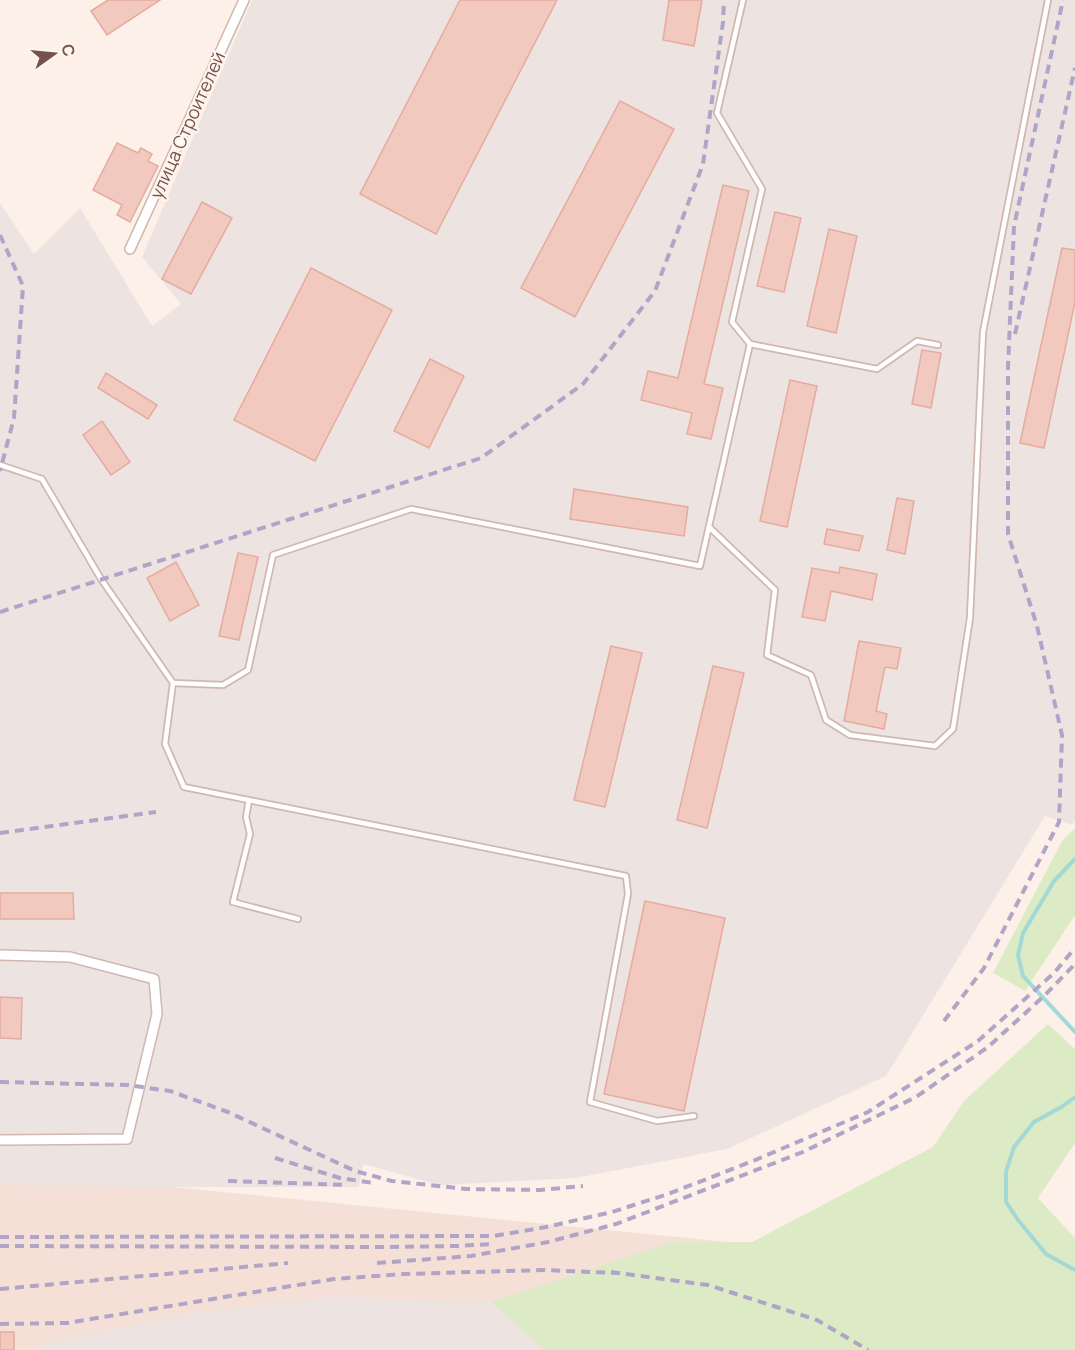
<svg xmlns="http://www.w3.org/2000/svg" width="1075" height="1350" font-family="Manrope,sans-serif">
  <rect width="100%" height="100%" fill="#fcf0e8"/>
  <!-- residential -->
  <path fill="#f4e0d6" d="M0 1170 728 1242 784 1350H0Z"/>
  <!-- industrial -->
  <g fill="#ede4e1">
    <path d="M252 0H1075V820L1072 825 1045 816 886 1076 727 1149 576 1178 440 1185 363 1164 359 1187H136L0 1184V203L34 254 80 208 152 326 181 304 142 257Z"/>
    <path d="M331 1297 491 1302 538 1345V1350H38V1345L193 1313Z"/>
  </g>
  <!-- green -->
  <g fill="#dcebc5">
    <path d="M1075 828V915L1025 991 993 973 1062 841Z"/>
    <path d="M1048 1024 1075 1049V1143L1038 1198 1075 1238V1350H544L491 1302 673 1242H752L933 1147 964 1101Z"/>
  </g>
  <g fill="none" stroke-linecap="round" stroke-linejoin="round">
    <!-- stream -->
    <g stroke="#a2d8d5" stroke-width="4">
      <path d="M1075 859 1054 881 1023 933 1018 955 1023 976 1075 1032"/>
      <path d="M1075 1097 1063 1106 1034 1122 1014 1147 1006 1172V1202L1018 1220 1046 1254 1075 1270"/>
    </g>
  </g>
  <!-- building -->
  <g fill="#f2c9bf" stroke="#e5ab9f" stroke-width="1.5">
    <path d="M108 0H160L107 35 91 11Z"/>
    <path d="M460 0H557L436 234 360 194Z"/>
    <path d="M669 0H702L694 46 663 40Z"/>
    <path d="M620 101 674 129 575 317 521 288Z"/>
    <path d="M117 143 138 153 141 148 152 154 148 161 158 166 130 222 117 215 122 205 93 190Z"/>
    <path d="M723 185 749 191 704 384 723 388 711 439 687 434 692 413 641 400 648 371 678 378Z"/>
    <path d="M202 202 232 218 191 294 162 279Z"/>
    <path d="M775 212 801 218 784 292 757 286Z"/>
    <path d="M829 229 857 236 836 333 807 326Z"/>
    <path d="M1062 248 1075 250V302L1044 448 1020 443Z"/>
    <path d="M311 268 392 310 315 461 234 420Z"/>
    <path d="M922 350 941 353 931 408 912 404Z"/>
    <path d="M430 359 464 376 429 448 394 431Z"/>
    <path d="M106 373 157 405 148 419 98 388Z"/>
    <path d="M790 380 817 386 787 527 760 521Z"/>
    <path d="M102 421 130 462 111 475 83 435Z"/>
    <path d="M574 489 688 507 684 536 570 519Z"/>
    <path d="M897 498 914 501 905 554 887 550Z"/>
    <path d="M827 529 863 536 859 551 824 544Z"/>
    <path d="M238 553 258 557 239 640 219 636Z"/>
    <path d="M176 562 199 605 170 621 147 578Z"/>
    <path d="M840 567 877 574 872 600 831 591 825 621 802 617 812 568 839 573Z"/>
    <path d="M859 641 901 648 897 669 885 667 876 711 887 714 884 729 844 721Z"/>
    <path d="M611 646 642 653 605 807 574 800Z"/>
    <path d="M713 666 744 673 707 828 677 820Z"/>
    <path d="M0 893H73L74 919H0Z"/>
    <path d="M645 901 725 918 684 1111 604 1094Z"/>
    <path d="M0 997 22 998 21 1039 0 1038Z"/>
    <rect x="0" y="1332" width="14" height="18"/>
  </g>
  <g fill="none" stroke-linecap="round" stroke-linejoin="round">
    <defs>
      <g id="lane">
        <path d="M750 344 877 369 917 341 938 345"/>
        <path d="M0 465 42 479 101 579 173 683 165 744 184 787 626 876 628 894 590 1102 657 1121 694 1116"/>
        <path d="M709 527 775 590 767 655 811 675 826 720 850 735 935 746 953 729 970 618 983 332 1048 0"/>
        <path d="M173 683 223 685 248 670 273 555 411 509 700 566 750 344 732 322 762 189 717 113 743 0"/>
        <path d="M249 800 246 817 250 834 233 902 298 919"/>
      </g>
      <g id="street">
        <path d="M130 249 244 0"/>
        <path d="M0 955 70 957 154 979 157 1014 127 1139 0 1140"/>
      </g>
    </defs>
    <!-- lane casing -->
    <use href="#lane" stroke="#d1b8af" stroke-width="8"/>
    <!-- street casing -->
    <use href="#street" stroke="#d1b8af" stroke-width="12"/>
    <!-- lane -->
    <use href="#lane" stroke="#fff" stroke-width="4.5"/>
    <!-- street -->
    <use href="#street" stroke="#fff" stroke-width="9"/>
    <!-- rail -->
    <g stroke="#b0a5c7" stroke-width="4" stroke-dasharray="9 6" stroke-linecap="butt">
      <path d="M0 235 23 286 14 418 0 471"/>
      <path d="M1015 334 1075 68"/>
      <path d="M0 612 481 458 583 384 655 291 703 164 723 22 724 0"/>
      <path d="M0 833 156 812"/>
      <path d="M944 1021 984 968 1059 822 1062 735 1037 626 1008 534V367L1014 226 1063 0"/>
      <path d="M0 1082 127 1085 170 1091 228 1112 355 1171 392 1181 466 1189 540 1190 583 1186"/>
      <path d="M275 1158 340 1178 373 1183"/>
      <path d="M228 1181 347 1185"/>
      <path d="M0 1237 494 1236 546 1227 612 1212 668 1194 753 1161 868 1112 978 1041 1054 973 1075 948"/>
      <path d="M0 1246 383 1247 457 1246 492 1244"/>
      <path d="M377 1263 471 1256 548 1242 616 1224 803 1152 916 1097 988 1047 1044 996 1075 964"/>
      <path d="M611 1272 708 1285 817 1320 868 1350"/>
      <path d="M0 1289 288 1263"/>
      <path d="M0 1324 67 1323 334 1279 404 1274 544 1270 617 1273"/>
    </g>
  </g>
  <g text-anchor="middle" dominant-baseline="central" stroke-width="4.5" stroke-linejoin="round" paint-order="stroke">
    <!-- street labels -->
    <g font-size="18" fill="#77524b" stroke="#fff5ee">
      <text transform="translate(187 125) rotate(-66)">улица Строителей</text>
    </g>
  </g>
  <!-- north arrow -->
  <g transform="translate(54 54) rotate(75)" stroke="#fff5ee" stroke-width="4.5" paint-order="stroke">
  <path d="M0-4.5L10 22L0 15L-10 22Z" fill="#77524b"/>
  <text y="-9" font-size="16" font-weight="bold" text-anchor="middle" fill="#77524b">С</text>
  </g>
</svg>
